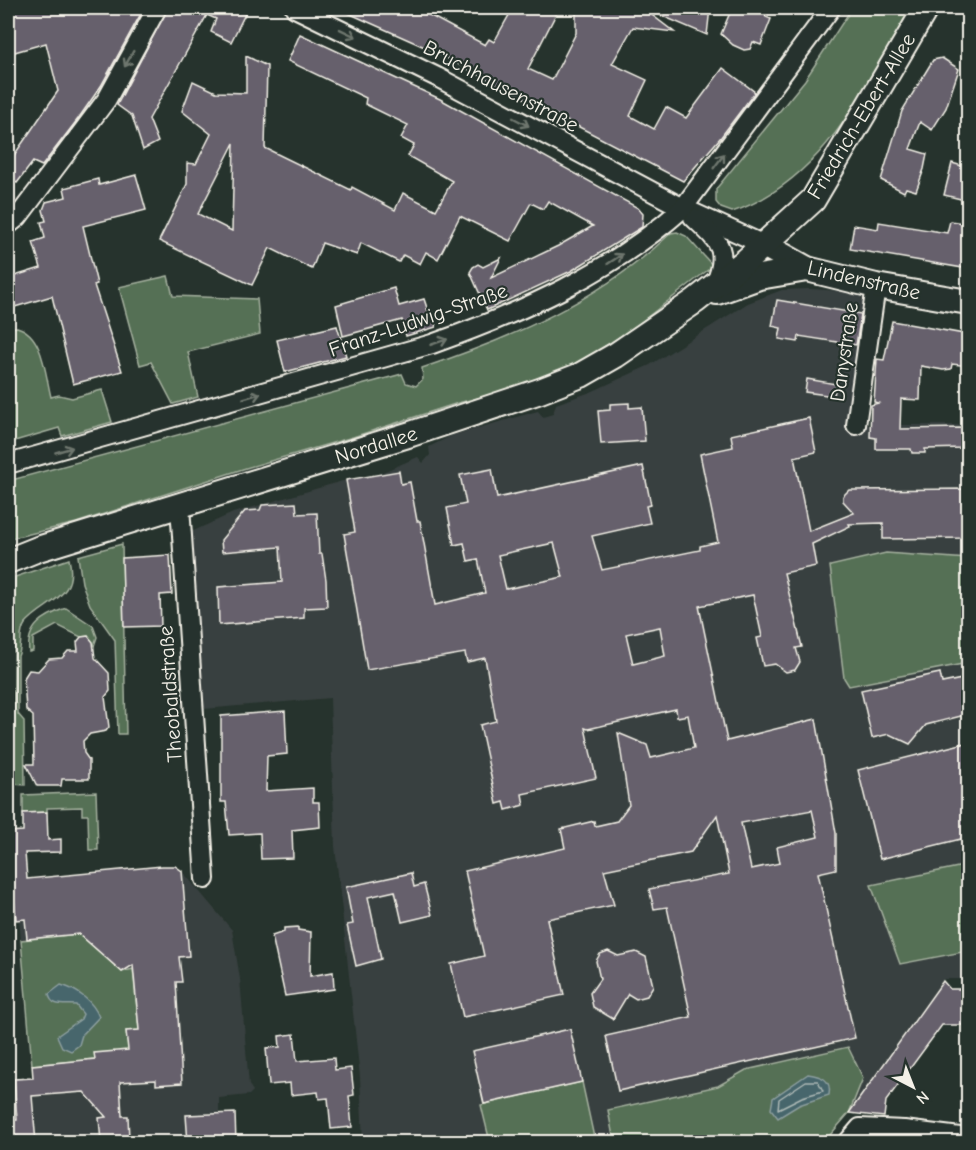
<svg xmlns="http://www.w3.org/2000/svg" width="976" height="1150" font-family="'Comic Neue',sans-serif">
  <rect width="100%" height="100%" fill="#26332d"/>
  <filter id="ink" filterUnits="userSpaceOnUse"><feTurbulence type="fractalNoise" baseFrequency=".0167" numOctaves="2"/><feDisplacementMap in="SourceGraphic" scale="12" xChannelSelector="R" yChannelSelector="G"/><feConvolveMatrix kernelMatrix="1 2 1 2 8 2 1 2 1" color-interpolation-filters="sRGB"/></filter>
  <g filter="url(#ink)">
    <!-- built -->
    <g fill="#394140">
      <path d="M810 289 843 291 863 296 852 425H968V979H944L849 1113 824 1142H363L360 1077 335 846 330 698 204 709 189 533 233 513 346 480 376 475 418 457 423 463 430 455 429 447 453 435 538 411 543 417 553 414 556 404 591 392 650 365 748 303 782 290Z"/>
      <path d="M162 866H175L182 871 232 930 240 979 249 1085 253 1091 249 1095 219 1098V1113L187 1115 188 1142H19L14 1079 33 1077 19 917 37 908 34 878Z"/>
    </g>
    <!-- green -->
    <g fill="#556f55" stroke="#a4b09e" stroke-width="1.5">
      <path d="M852 8H912C866 85 825 181 732 212L721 208 716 202V189L805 80Z"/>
      <path d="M677 232 686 236 713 266 632 329 585 359 544 378 509 390 458 403 353 437 246 468 76 523 8 539V481L402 374 406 383 416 386 423 379 422 368C512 338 601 300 671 233Z"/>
      <path d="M168 276 173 296 257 299 260 334 188 352 198 397 173 404 151 362 140 365 119 287Z"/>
      <path d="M17 327C43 334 45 373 51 397L59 395 72 398 102 390 112 422 62 436 59 428 8 443V328Z"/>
      <path d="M122 544 126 734H118L115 640 90 605 82 583 78 556Z"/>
      <path d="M886 553 968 559V692L963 664 849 686 844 678 830 566Z"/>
      <path d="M69 559C79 599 44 601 25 624 18 633 23 646 18 656V714L24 721 25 785 13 784 15 577Z"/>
      <path d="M66 608 93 626 97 637 94 646 88 636 81 637 57 625 33 638V651L29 652C26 626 44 616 66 608Z"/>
      <path d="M96 792 98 850H89L88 815H82V807L47 808V812L23 813V795Z"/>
      <path d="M968 865V951L900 964 871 885Z"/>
      <path d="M79 934 122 972 133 969 139 1030 126 1031 129 1054 95 1053V1059L32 1065 21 940Z"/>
      <path d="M848 1047 863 1078 849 1113 824 1142H614L608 1110 718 1086 746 1070Z"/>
      <path d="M582 1082 595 1142H490L481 1105Z"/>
    </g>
    <!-- water -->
    <g fill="#46666c" stroke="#8c9e9e" stroke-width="1.5">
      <path d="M61 985C76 989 93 1001 99 1017L82 1035 79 1045 71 1051 62 1047 57 1036 81 1019 83 1014 76 1005C65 1004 51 1008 49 994Z"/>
      <path d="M808 1074C821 1076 832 1079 829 1095L799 1105 778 1118 771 1109 773 1098Z"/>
    </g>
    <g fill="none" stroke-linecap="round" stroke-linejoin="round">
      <!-- shore -->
      <path stroke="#aeb9b6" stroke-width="1.5" d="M806 1081H818L823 1091 802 1097 778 1109 779 1099Z"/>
    </g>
    <!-- building -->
    <g fill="#66616c" stroke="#f4f1e8" stroke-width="1.5" fill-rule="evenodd">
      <path d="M8 8H144L101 86 78 119 42 166 33 162 17 183 8 179V164L58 91 46 43 8 54Z"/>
      <path d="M168 8H248L231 42 211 32 216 19 207 15 149 119 158 142 143 150 132 116 117 105Z"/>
      <path d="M337 8H416L485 45 489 39 494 42 513 8H559L528 69 552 80 576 33V8H710L707 35 653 12 652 15 674 32 633 27 612 64 647 80 630 116 654 129 666 107 686 118 723 68 755 92 721 137 683 181 429 49Z"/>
      <path d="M732 8H764L766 17 771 19 761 45 753 42 750 49 744 50 733 45 721 34Z"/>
      <path d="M300 34 440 99 638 208 643 214 642 227 571 271 487 310 470 272 473 267 478 264 483 267 501 258 491 278 558 246 593 226 548 201 543 209 531 203 510 241 460 216 438 259 426 252 420 264 403 255 399 262 361 243 357 255 322 243 312 269 270 248 252 285 159 241 187 184V163L196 164 211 134 182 111 193 81 216 92 246 93V56L267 66 265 148 351 190 352 187 395 210 403 193 436 210 452 181 408 156 414 145 401 138 408 125 365 104 366 98 288 61ZM234 143 232 231 198 214Z"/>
      <path d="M942 58 959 69 946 108 932 130 920 122 910 149 927 154 924 169 916 191 906 188 904 192 881 180 902 111 933 60Z"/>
      <path d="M952 163 969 168V201L944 195Z"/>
      <path d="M136 175 146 210 83 226 97 284 94 285 122 371 73 384 52 296 8 309V278L41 268 33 242 45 238 41 222 46 221 43 210 46 202 66 197 64 188 98 179 99 185Z"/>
      <path d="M950 221 969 224V269L850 249 854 225 878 229 879 222 947 233Z"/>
      <path d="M394 288 399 306 424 299 429 314 433 313 436 327 406 336 402 320 343 336 336 305Z"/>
      <path d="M777 300 861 314 856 345 799 336 798 342 779 339 781 328 772 326Z"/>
      <path d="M892 321 969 335V366L952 364 951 369 943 370 921 366 920 400 901 399 900 429 962 428 963 448 925 449V453H912L911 449H876V438L870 437 871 405 878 403 874 402 877 359 884 360Z"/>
      <path d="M337 326 346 356 285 372 277 340Z"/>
      <path d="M807 379 836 384 834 396 805 392Z"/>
      <path d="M629 403V408L642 407 645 441 601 444 598 411 610 410V404Z"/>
      <path d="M809 418 816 452 794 457 809 531 854 513 843 501V496L849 490 969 489V538L883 539V523L849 524 850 526 812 544 816 566 784 573 802 647 796 648 800 662 795 670 786 672 775 664 763 666 757 638 762 637 753 595 699 606 727 741 816 719 836 833V869L818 873 855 1038 618 1091 606 1036 691 1017 667 907 654 909 649 889 729 874 717 815 691 852 604 870 614 905 547 919 564 995 463 1017 451 964 484 956 465 871 565 848 561 829 594 821 595 826 617 821 629 805 618 733 647 745 651 758 694 748 688 715 677 717 676 709 588 729 585 728 596 778 522 794 524 805 506 810 504 802 497 804 480 725 496 721 485 658 467 662 465 653 367 670 344 534 355 532 346 480 399 471 401 484 410 482 417 521H420L435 605 485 593 478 559 468 561 464 543 454 545 447 508 466 504 460 475 492 469 497 498 643 466 651 505 646 506 650 523 592 536 602 570 700 550V546L718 542 700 454 733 447 731 435ZM554 543 563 577 506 589 498 555ZM660 627 665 656 633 664 626 634ZM812 810 818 837 777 847 780 863 751 869 741 823Z"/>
      <path d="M296 503 297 514 317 513 319 554H322L326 580 327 607 304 608V618L219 625 218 587 282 582 280 547 222 552 221 540 245 511 260 510 262 505Z"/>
      <path d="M170 555 172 594 160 595 161 626 124 627 122 558Z"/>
      <path d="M88 636 93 642 95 658 109 673 110 691 105 697 109 727 106 731 90 734 83 741 84 753 89 760V779H62L61 786H37L26 764H34L33 716 26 710 24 678 29 670 38 671 49 659 62 658 68 651H78L77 642 81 637Z"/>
      <path d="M940 673 942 683 962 679 969 714 926 725 910 744 889 734 872 738 861 690Z"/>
      <path d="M285 711 287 754 267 756 266 791 313 788V802H319L320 827 292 830 293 858 261 859 260 833 229 835 226 802H221V716Z"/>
      <path d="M969 742V837L880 859 858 770Z"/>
      <path d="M47 812 48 840 61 839V852L25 853 27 879 162 866H175L182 871 189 956 179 957 182 982H176L182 1083 156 1085V1080L120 1082 122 1116H128L129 1139 101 1142 99 1118 106 1117 84 1092 32 1096 36 1143H19L18 1137 8 1136V1120H17L14 1079 33 1078 32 1065 95 1059 94 1053 128 1050 126 1031 139 1030 133 965 122 972 79 934 27 939 25 919 16 920 8 832 23 831V813Z"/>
      <path d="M411 873 414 887 424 884 432 915 402 922 395 891 368 897 381 959 356 966 347 925 353 924 346 887Z"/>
      <path d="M298 927V930L311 932 310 976 333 972 334 989 285 996 272 936 284 932V928Z"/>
      <path d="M608 951 618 956 636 952 646 957 653 986 647 996 636 999 628 994 613 1019 593 1007 590 993 600 979 596 961 600 954Z"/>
      <path d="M943 981 950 989H969V1025H942L886 1101 884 1117 849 1113Z"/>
      <path d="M570 1029 582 1082 484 1104 472 1051Z"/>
      <path d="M294 1034 297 1061 334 1058 335 1070 351 1068 354 1095 349 1096 352 1127 331 1129 328 1098 319 1099 318 1092 291 1095 290 1083 269 1085 266 1048 280 1047 279 1036Z"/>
      <path d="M235 1113 236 1143H188L186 1115Z"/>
    </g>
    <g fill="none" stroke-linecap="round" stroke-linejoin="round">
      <defs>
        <g id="street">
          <path d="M295 8 437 77 683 208 764 245"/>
          <path d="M693 217C719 242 730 249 715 285"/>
          <path d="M8 225 18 217 107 99 157 8"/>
          <path d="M856 425 876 286"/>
          <path d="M8 464 432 344C523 312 610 273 683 208L831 8"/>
          <path d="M180 506 205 879"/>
          <path d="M848 1142 860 1128 904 1130 968 1138"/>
        </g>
        <g id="secondary">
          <path d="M764 245 807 269 876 286 968 302"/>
          <path d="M717 292 759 277 807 269"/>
          <path d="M8 561 38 549 411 434 540 391 581 375 616 355 695 301 747 260 813 200 926 8"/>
        </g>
      </defs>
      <!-- street casing -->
      <use href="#street" stroke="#f4f1e8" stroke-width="22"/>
      <!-- secondary casing -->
      <use href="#secondary" stroke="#f4f1e8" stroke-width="28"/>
      <!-- street -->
      <use href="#street" stroke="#26332d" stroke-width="18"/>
      <!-- secondary -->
      <use href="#secondary" stroke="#26332d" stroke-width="24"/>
    </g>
    <!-- one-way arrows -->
    <defs><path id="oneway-shaft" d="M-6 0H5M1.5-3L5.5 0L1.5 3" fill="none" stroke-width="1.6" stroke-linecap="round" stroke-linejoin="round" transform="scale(1.5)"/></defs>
    <g stroke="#6e766e">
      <use href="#oneway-shaft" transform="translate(348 33) rotate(26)"/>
      <use href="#oneway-shaft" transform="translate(129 59) rotate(119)"/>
      <use href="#oneway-shaft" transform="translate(521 122) rotate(28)"/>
      <use href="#oneway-shaft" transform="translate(719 161) rotate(-53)"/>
      <use href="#oneway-shaft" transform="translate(615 259) rotate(-33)"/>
      <use href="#oneway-shaft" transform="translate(439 342) rotate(-19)"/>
      <use href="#oneway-shaft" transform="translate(252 396) rotate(-16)"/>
      <use href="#oneway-shaft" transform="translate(64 450) rotate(-16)"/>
    </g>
  </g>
  <g text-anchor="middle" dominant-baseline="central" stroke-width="4.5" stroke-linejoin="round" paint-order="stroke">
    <!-- street labels -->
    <g font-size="21" fill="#f4f1e8" stroke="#26332d">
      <text transform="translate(501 86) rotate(28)">Bruchhausenstraße</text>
      <text transform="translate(861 116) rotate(-59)">Friedrich-Ebert-Allee</text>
      <text transform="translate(864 280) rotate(13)">Lindenstraße</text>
      <text transform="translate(418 320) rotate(-19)">Franz-Ludwig-Straße</text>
      <text transform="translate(844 352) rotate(-82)">Danystraße</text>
      <text transform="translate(376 445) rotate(-17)">Nordallee</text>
      <text transform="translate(170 694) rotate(-94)">Theobaldstraße</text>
    </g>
  </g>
  <!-- margin -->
  <rect width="976" height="1150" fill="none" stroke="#26332d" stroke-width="30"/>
  <rect x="15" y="15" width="946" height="1120" fill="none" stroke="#f4f1e8" stroke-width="2" filter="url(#ink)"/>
  <!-- north arrow -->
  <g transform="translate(913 1087) rotate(138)" stroke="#26332d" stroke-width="4.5" paint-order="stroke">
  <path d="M0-4.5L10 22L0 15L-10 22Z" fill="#f4f1e8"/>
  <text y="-9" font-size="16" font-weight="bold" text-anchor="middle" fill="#f4f1e8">N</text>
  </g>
</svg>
